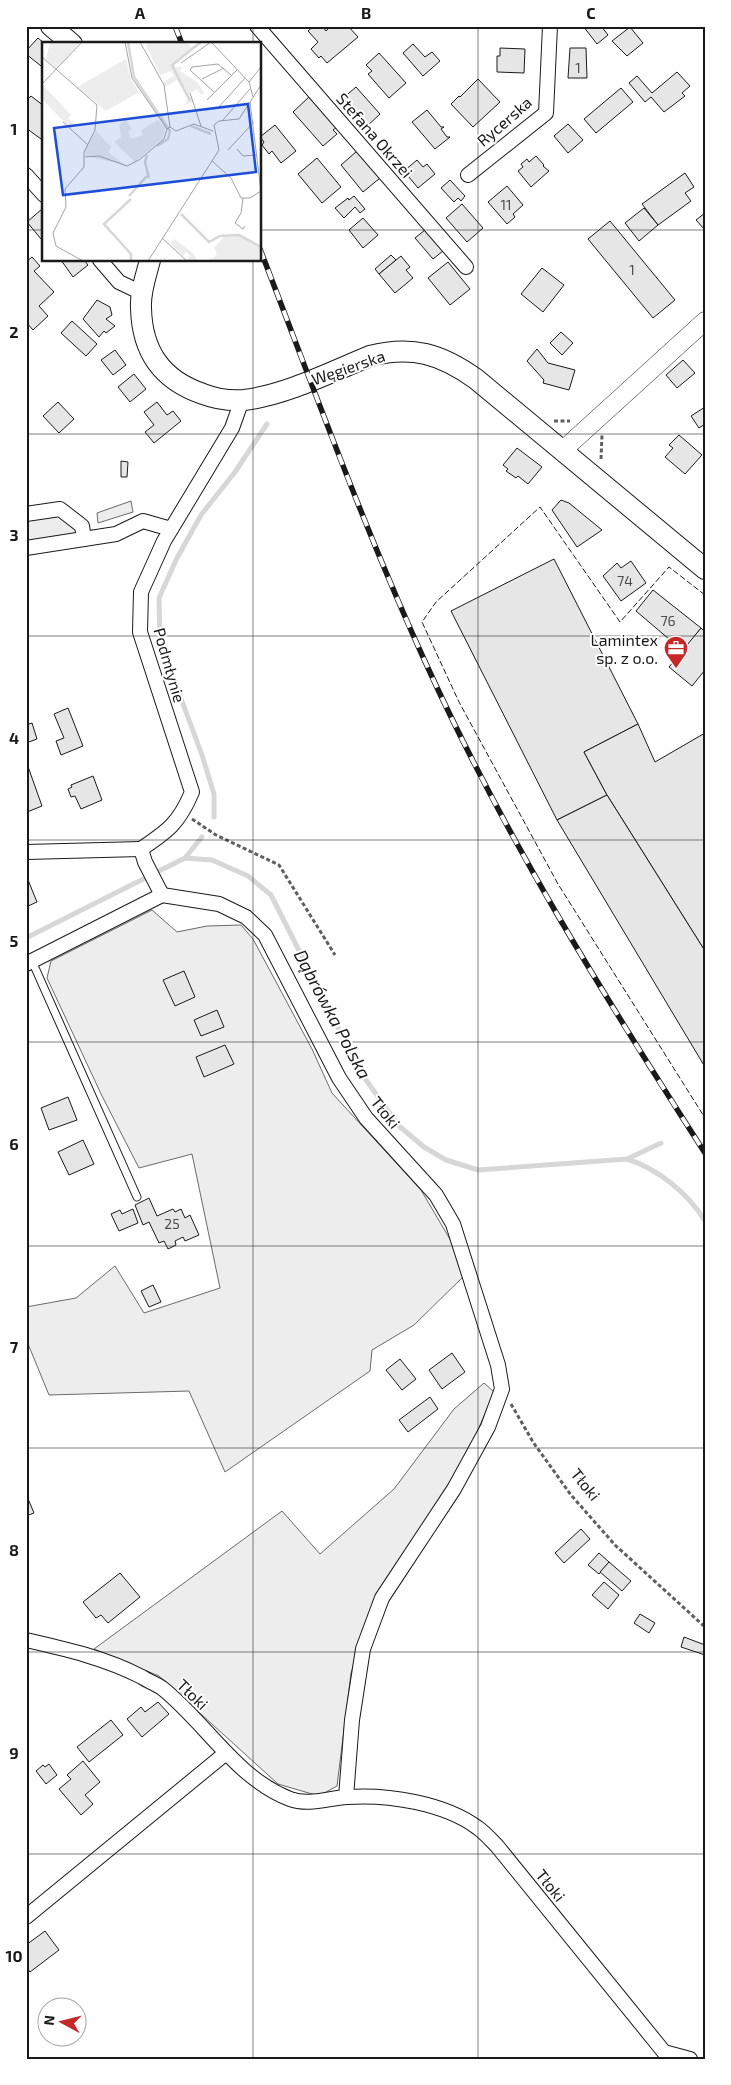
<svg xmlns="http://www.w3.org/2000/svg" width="731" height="2085" font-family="'Exo 2',sans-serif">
  <rect width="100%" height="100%" fill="#fff"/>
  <!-- built -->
  <g fill="#ededed" stroke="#6a6a6a">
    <path d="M131 501 133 512 98 523 97 513Z"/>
    <path d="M59 515 76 528 77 535 26 543V520L56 517Z"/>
    <path d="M152 910 177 932 207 926 241 925 253 939 312 1049 332 1093 421 1190 451 1241 464 1276 414 1325 372 1350 370 1371 225 1472 189 1391 49 1395 26 1339V1307L76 1298 115 1266 144 1313 220 1288 192 1154 139 1168 102 1096 47 978 51 961Z"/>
    <path d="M484 1383 494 1392 464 1463 375 1596 351 1673 337 1786 319 1796 278 1784 159 1676 94 1649 282 1511 320 1554 394 1489 454 1409Z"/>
  </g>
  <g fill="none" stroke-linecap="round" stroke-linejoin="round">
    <!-- stream -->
    <g stroke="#d7d7d7" stroke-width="5">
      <path d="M214 817V794L202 755 160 642 159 598 177 558 201 515 235 472 267 424"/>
      <path d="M185 858 202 837"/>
      <path d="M26 938 185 858 212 860 248 876 271 895 361 1073 399 1126 424 1147 446 1160 478 1170 627 1159 661 1143"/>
      <path d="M627 1159C658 1169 688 1193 705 1221"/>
    </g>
  </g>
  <!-- building -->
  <g fill="#e6e6e6" stroke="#1a1a1a">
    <path d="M314 26H322L326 31 331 26H348L358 37 327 63 321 56 319 58 311 49 318 42 308 31Z"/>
    <path d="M583 26H601L608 35 597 44Z"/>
    <path d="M630 27 643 43 627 56 612 41Z"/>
    <path d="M38 38 45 44 44 64 41 66 26 54V51Z"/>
    <path d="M413 44 425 57 432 52 440 61 423 76 403 53Z"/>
    <path d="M500 48 525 49 524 73 497 72V56H500Z"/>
    <path d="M570 48H586L587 78H568Z"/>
    <path d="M379 53 406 83 389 98 368 74 372 71 366 65Z"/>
    <path d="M677 72 690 86 682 93 685 96 664 112 651 97 645 102 629 83 637 76 652 93Z"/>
    <path d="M478 79 500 102 473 127 451 104 459 96 460 97Z"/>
    <path d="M356 87 380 114 366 127 342 99Z"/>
    <path d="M621 88 633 102 596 133 584 119Z"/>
    <path d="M31 96 44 106V137L41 139 26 128V101Z"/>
    <path d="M309 97 336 128 333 130 337 134 323 146 293 112Z"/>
    <path d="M427 110 441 127H444L441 129 447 137H450L435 149 412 122Z"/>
    <path d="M568 124 583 140 568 153 554 136Z"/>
    <path d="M275 125 296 151 281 163 272 151 269 154 262 145 264 142 260 137Z"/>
    <path d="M357 151 380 178 363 192 341 165Z"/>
    <path d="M536 156 544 165 543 166 549 171 531 187 518 171 523 167 521 164 527 159 529 162Z"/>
    <path d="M317 158 341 187 322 203 298 174Z"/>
    <path d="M417 160 423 167 427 164 435 174 418 188 404 171Z"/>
    <path d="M685 173 694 187 685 193 691 201 658 225 642 204Z"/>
    <path d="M450 180 465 196 461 201 458 198 454 202 441 188Z"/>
    <path d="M507 186 523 205 513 214 515 217 507 224 488 202Z"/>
    <path d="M354 196 365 209 360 213 355 207 344 218 335 208 348 198 349 200Z"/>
    <path d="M462 204 483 228 467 242 446 218Z"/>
    <path d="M644 208 658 225 639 241 625 223Z"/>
    <path d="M42 209 44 212V237L41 239 27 222Z"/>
    <path d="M705 213V230L696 220Z"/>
    <path d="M363 218 378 235 363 248 349 230Z"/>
    <path d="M610 221 675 300 653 318 588 239Z"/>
    <path d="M425 230 443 251 433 259 415 238Z"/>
    <path d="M391 255 396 260 379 274 375 269Z"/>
    <path d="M401 256 410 267 406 270 413 278 395 293 379 274Z"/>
    <path d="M32 257 40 266 34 271 54 292 39 306 48 316 33 330 26 322V262Z"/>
    <path d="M61 260H84L88 265 73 277Z"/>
    <path d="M448 262 470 289 450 305 428 278Z"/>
    <path d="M542 268 564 285 543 312 521 294Z"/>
    <path d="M97 300 110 307 112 315 106 319 115 326 106 333 104 331 99 337 83 319Z"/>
    <path d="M72 321 97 344 86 356 61 333Z"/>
    <path d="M561 332 573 343 562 355 550 343Z"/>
    <path d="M537 349 548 363 575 370 569 390 543 383 544 380 527 361Z"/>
    <path d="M115 350 126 365 113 375 101 360Z"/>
    <path d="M683 360 695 373 677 388 666 375Z"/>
    <path d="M134 374 146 389 130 402 118 387Z"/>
    <path d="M58 402 74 419 59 433 43 416Z"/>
    <path d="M157 402 167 415 173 411 181 421 154 443 145 432 154 425 144 412Z"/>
    <path d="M705 407V424L699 428 691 416Z"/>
    <path d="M679 435 702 455 685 474 665 457 673 448 669 445Z"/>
    <path d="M517 448 542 467 528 484 518 476 516 478 506 471 508 469 503 465Z"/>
    <path d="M121 461 128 462 127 477H121Z"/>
    <path d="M561 500 569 503 602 530 577 547 552 510Z"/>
    <path d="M554 559 638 724 584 752 607 795 557 820 451 611Z"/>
    <path d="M631 561 646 583 621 601 603 576 617 563 621 568Z"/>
    <path d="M653 590 701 628 683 651 636 611Z"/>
    <path d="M701 628 705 632V670L692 686 669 667Z"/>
    <path d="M68 708 83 746 61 755 56 741 64 738 54 714Z"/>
    <path d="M32 723 37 739 26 743V725Z"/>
    <path d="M638 724 655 762 705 733V951L607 795 584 752Z"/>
    <path d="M26 761 42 806 27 812 26 808Z"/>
    <path d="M93 776 102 800 81 809 75 796 71 797 68 789 72 787 71 785Z"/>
    <path d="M607 795 705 951V1067L557 820Z"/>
    <path d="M26 875 37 902 26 907Z"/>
    <path d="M184 971 195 997 175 1006 163 980Z"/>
    <path d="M217 1010 224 1027 201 1036 194 1020Z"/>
    <path d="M225 1045 234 1064 204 1077 196 1057Z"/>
    <path d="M68 1097 77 1120 49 1130 41 1108Z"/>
    <path d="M83 1140 94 1164 69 1175 58 1152Z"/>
    <path d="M149 1198 157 1216 173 1209 175 1212 181 1209 185 1218 190 1215 199 1235 185 1241 183 1237 175 1241 176 1245 168 1249 164 1241 159 1243 149 1222 143 1225 135 1205Z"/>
    <path d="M133 1209 138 1223 119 1231 111 1214 120 1210 122 1214Z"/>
    <path d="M153 1285 161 1302 149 1307 141 1291Z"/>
    <path d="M452 1353 465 1372 442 1389 429 1370Z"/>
    <path d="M400 1359 416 1379 402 1390 386 1370Z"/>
    <path d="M430 1397 438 1409 408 1432 399 1420Z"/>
    <path d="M26 1494 34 1513 26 1516Z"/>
    <path d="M581 1529 590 1539 564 1563 555 1553Z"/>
    <path d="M599 1553 609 1562 599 1574 588 1565Z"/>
    <path d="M609 1562 631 1581 622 1591 600 1572Z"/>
    <path d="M120 1573 140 1597 108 1623 101 1615 96 1618 83 1602Z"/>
    <path d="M604 1582 619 1595 608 1609 592 1595Z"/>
    <path d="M640 1614 655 1623 649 1633 634 1623Z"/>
    <path d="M684 1637 705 1645V1655L681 1647Z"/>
    <path d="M158 1702 169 1714 142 1737 127 1719 141 1707 145 1712Z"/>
    <path d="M111 1720 123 1735 89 1762 77 1747Z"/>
    <path d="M83 1761 100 1782 85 1795 93 1804 81 1815 59 1789 71 1779 67 1775Z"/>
    <path d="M49 1764 57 1775 46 1784 36 1771 43 1765 45 1767Z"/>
    <path d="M45 1931 59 1950 30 1972 26 1967V1945Z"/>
  </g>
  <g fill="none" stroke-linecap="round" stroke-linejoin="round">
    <defs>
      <path id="service" d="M32 961 137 1197"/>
      <g id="minor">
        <path d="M257 26 466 267"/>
        <path d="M26 175 44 195"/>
        <path d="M468 175 546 113 550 26"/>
        <path d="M100 260 119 282 142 293"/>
        <path d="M26 514 60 509 82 526 84 539"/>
        <path d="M26 548 116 534 143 521 171 529"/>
        <path d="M26 852 141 849"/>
        <path d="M162 895 219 904 246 917 265 935 339 1078 366 1118 436 1195 453 1224 498 1365 502 1389 488 1427 454 1489 382 1598 363 1649 352 1720 346 1797"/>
        <path d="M162 895 145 862 141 849C168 831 179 823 192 792L140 632 141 592 164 541 232 428 242 400"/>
        <path d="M26 964 162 895"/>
        <path d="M26 1640C66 1649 105 1658 142 1677 148 1681 156 1684 162 1688 206 1723 236 1778 290 1799 309 1806 328 1798 347 1797 387 1794 445 1803 478 1828 485 1833 491 1840 497 1846L664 2052 690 2059"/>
        <path d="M26 1917 226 1753"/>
      </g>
      <path id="tertiary" d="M563 450 705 321"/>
      <g id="secondary">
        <path d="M51 26 72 44"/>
        <path d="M150 260C146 276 140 292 141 308 142 352 162 380 203 394 216 399 230 401 244 400 286 395 331 372 370 356 412 345 441 354 476 379L705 569"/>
      </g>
    </defs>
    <!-- service casing -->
    <use href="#service" stroke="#1a1a1a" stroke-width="9"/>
    <!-- minor casing -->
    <use href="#minor" stroke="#1a1a1a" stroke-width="16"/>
    <!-- tertiary casing -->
    <use href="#tertiary" stroke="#1a1a1a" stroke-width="19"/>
    <!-- secondary casing -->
    <use href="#secondary" stroke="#1a1a1a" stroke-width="22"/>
    <!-- path -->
    <g stroke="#5f5f5f" stroke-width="3" stroke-dasharray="4 2.5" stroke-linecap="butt">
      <path d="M554 421H570"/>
      <path d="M601 459 602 435"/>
      <path d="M192 819 216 835 279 865 335 955"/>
      <path d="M511 1404 533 1442 571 1495 615 1545 705 1627"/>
    </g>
    <!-- service -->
    <use href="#service" stroke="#fff" stroke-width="7"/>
    <!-- minor -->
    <use href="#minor" stroke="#fff" stroke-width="14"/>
    <!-- tertiary -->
    <use href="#tertiary" stroke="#fff" stroke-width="18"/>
    <!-- secondary -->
    <use href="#secondary" stroke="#fff" stroke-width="20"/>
    <defs>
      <g id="rail">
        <path d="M175 26 182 44"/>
        <path d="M260 249C314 389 365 531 428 668 505 837 604 996 705 1153"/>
      </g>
    </defs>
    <!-- rail casing -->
    <use href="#rail" stroke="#1a1a1a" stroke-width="5.5"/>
    <!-- rail -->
    <use href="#rail" stroke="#fff" stroke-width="4" stroke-dasharray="11" stroke-linecap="butt"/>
    <!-- fence -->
    <path stroke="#1a1a1a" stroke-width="1" stroke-dasharray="6 2.5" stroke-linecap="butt" d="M705 595 669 567 620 622 540 507 436 602 422 622 459 702 558 884 705 1118"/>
  </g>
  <!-- grid -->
  <path fill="none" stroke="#1a1a1a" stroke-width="1" stroke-opacity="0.55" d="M253 26V44M478 26V2059M26 230H44M260 230H705M253 260V2059M26 434H705M26 636H705M26 840H705M26 1042H705M26 1246H705M26 1448H705M26 1652H705M26 1854H705"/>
  <!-- icons -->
  <defs>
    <symbol id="office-pin" viewBox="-11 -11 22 30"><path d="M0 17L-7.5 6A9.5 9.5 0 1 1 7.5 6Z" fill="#c62828" stroke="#fff"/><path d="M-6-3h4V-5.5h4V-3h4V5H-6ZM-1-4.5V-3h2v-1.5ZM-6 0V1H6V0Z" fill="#fff"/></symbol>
  </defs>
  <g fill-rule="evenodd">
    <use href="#office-pin" x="662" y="634" width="28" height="38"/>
  </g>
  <g text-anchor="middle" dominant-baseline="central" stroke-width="4" stroke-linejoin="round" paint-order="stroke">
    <!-- number labels -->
    <g font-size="14" fill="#4d4d4d">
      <text x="578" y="67">1</text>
      <text x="506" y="204">11</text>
      <text x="632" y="269">1</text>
      <text x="625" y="580">74</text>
      <text x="668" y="620">76</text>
      <text x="172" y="1223">25</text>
    </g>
    <!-- street labels -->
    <g font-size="16" fill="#1a1a1a" stroke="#fff">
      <text transform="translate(504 121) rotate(-41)">Rycerska</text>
      <text transform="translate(375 135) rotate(49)">Stefana Okrzei</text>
      <text transform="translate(348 367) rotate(-19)">Węgierska</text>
      <text transform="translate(170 665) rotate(74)">Podmłynie</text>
      <text transform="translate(386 1112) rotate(51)">Tłoki</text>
      <text transform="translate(586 1484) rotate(51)">Tłoki</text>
      <text transform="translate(193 1694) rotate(44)">Tłoki</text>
      <text transform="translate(551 1885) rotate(51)">Tłoki</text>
    </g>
    <!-- poi labels -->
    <g font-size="16" fill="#1a1a1a" stroke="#fff" text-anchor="end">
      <text x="658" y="639">Lamintex<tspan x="658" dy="18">sp. z o.o.</tspan></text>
    </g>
    <!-- water labels -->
    <g font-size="18" font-style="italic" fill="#1a1a1a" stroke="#fff">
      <text transform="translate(333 1014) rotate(62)">Dąbrówka Polska</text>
    </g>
  </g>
  <!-- overview -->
  <g transform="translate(42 42)">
    <rect width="219" height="219" fill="#fff"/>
    <path d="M8 0H38L15 27 4 17ZM107 0H144L149 5 161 0 133 20V25H140L138 29 155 40 162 51 159 53 155 47 147 52 151 60 143 63 146 57 135 38 123 45 121 40 132 34 129 29 118 33 104 3ZM84 17 89 37 97 50 64 69 35 45ZM1 43 29 73 26 76 32 82 28 86 0 57ZM84 78 90 87 86 90 89 97 101 93 99 88 116 78 123 86 121 96 93 120 72 100 79 95 77 83ZM54 89 69 105 66 110 83 123 44 114 43 108ZM200 194 219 206V218L169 219 165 215 170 217 175 212 172 206 182 195ZM132 197 151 211 155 218 146 219 143 215 145 217 148 214 144 210 141 214 128 201Z" fill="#ededed"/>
    <path fill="none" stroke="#d7d7d7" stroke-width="2.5" d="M86 0 92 35 128 89 126 97 115 104M148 59 130 23 159 0M149 84 169 92M105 113 103 120 107 136M87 154 105 134M139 172 167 200 178 194 197 193 219 205M89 219V212L62 182 89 157"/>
    <path fill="none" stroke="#a3a3a3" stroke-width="1" d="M83 0 90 36 125 87M98 0 122 43 128 85M169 0 207 40 211 55M0 15 55 63 53 88 42 110V125L23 147 24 165 11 191 14 204 41 219M139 21 169 0M160 37 182 26M207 40 219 25M0 42 40 0M172 50 148 28 150 25 176 22 189 33M148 51 159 84M165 58 195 28M208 60 219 149M176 66 203 36M180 79 208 47M21 80 46 103M125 87 128 85 134 89 152 82 171 89M195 107 201 114 215 113M186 108 212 80M43 115 57 114 85 124 97 118 122 97 125 87M170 119 189 136 199 156H208L219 149M201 156 199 171 193 181 201 187 203 184M120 196 145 219M106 219 177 108 172 83 177 79 197 77 219 43"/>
    <path fill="#1d4ed8" fill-opacity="0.15" stroke="#1d4ed8" stroke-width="2.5" d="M206 62 214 130 21 153 12 86Z"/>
    <rect width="219" height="219" fill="none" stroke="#1a1a1a" stroke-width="2.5"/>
  </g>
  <!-- border -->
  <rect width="731" height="2085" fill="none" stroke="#ffffff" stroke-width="55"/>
  <!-- north arrow -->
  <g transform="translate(62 2022) rotate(277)"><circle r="24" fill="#ffffff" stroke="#a3a3a3"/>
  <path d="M0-4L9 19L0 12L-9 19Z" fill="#c62828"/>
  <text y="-8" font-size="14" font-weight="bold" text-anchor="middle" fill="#1a1a1a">N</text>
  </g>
  <rect x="28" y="28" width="676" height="2030" fill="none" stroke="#1a1a1a" stroke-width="2"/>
  <g font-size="16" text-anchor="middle" font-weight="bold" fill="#1a1a1a">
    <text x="140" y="19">A</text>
    <text x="366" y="19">B</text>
    <text x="591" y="19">C</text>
    <text x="14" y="135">1</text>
    <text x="14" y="338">2</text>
    <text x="14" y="541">3</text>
    <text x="14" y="744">4</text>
    <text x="14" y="947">5</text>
    <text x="14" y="1150">6</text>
    <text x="14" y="1353">7</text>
    <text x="14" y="1556">8</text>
    <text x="14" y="1759">9</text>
    <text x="14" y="1962">10</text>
  </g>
</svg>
